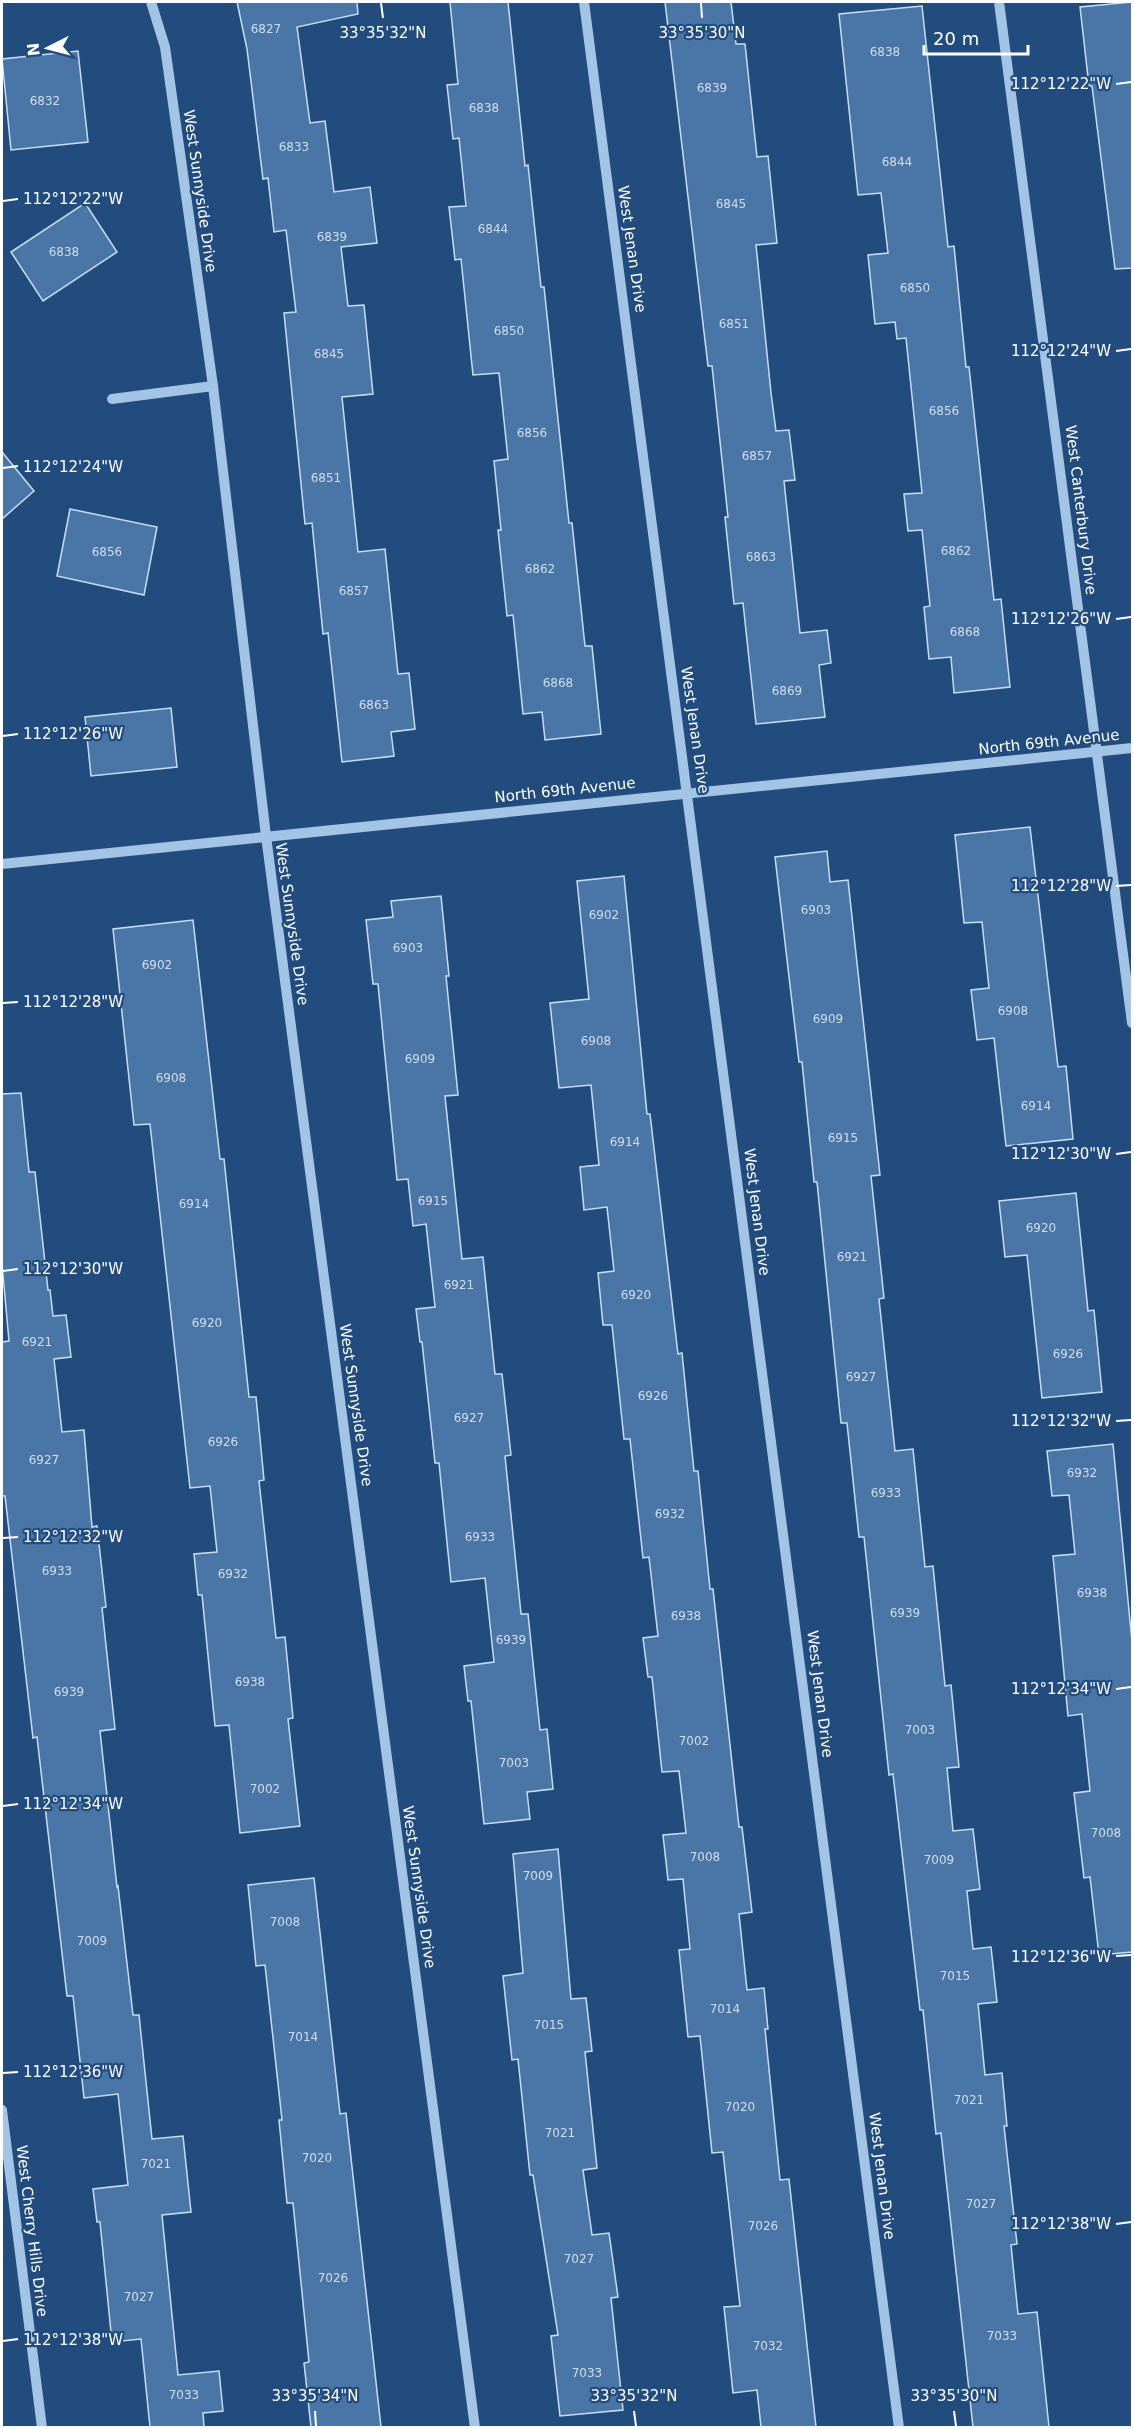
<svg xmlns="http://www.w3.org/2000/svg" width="1134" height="2429" font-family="'DejaVu Sans',sans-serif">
  <rect width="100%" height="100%" fill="#214c7d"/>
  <!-- building -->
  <g fill="#4976a6" stroke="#c7def5" stroke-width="1.5">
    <path d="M237 2H357L358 14 297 27 310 123 325 121 334 192 370 187 377 243 341 247 348 306 364 305 373 394 342 397 358 552 385 549 398 674 409 673 415 729 391 732 394 756 342 762 328 633 323 634 312 523 305 524 284 313 296 312 286 230 274 232 268 178 263 179 247 49Z"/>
    <path d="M450 2H508L525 166 528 165 541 287H544L569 523H572L585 646H592L601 734 545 740 542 712 523 714 513 615 507 616 498 530H501L494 461 508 459 499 373 473 375 461 259 455 260 449 207 466 206 459 138 453 139 447 85 458 84Z"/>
    <path d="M665 2H731L736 44H745L757 157 768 156 777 243 756 245 771 393 776 431 789 430 795 480 784 481 800 633 827 630 831 663 819 665 825 717 756 724 743 603 734 604 725 517H728L712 366H708Z"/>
    <path d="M1132 2V268L1115 269 1092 86H1089L1080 7Z"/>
    <path d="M922 6 948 247 954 246 966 367H969L994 600 1001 599 1010 687 954 693 951 657 929 659 924 607 930 606 922 530 908 531 904 494 922 493 906 338 897 339 895 322 875 324 868 255 888 253 881 193 858 195 839 14Z"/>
    <path d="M78 51 88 142 11 150 2 59Z"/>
    <path d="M85 203 117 252 43 301 11 252Z"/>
    <path d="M2 452 34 491 2 519Z"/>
    <path d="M70 509 157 527 144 595 57 576Z"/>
    <path d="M171 708 177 767 91 776 85 717Z"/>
    <path d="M1030 827 1058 1067 1066 1066 1073 1139 1006 1146 994 1038 977 1040 971 990 989 988 982 922 964 923 955 835Z"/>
    <path d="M827 851 830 882 848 880 880 1175 871 1176 884 1298 879 1299 895 1451 913 1449 925 1567 933 1566 945 1686 951 1685 959 1767 947 1768 953 1831 973 1829 980 1889 967 1891 973 1949 991 1947 997 2002 978 2004 985 2075 1002 2073 1007 2126H1004L1017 2244 1011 2245 1018 2314 1037 2312 1049 2427H973L941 2133 936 2134 923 2010H920L893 1774 889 1775 864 1537H859L847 1423H841L817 1182H814L802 1062H799L775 857Z"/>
    <path d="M624 876 647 1114H650L678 1354 682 1353 694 1471H698L710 1589H713L739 1827H742L752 1912 739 1914 747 1990 764 1988 768 2029H765L780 2180 789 2179 816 2427H761L757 2390 733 2393 724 2307 740 2306 723 2152 712 2153 700 2036 688 2037 679 1950 690 1949 683 1879 668 1880 663 1835 686 1833 679 1771 662 1772 652 1677H648L643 1638 658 1636 649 1557 643 1558 630 1439H624L612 1325H603L598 1273 614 1271 607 1207 584 1210 580 1167 599 1165 591 1085 559 1088 550 1003 589 999 577 881Z"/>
    <path d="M441 896 449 976H446L458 1095 445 1096 462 1259 483 1257 495 1374H502L511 1455 505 1456 521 1614H528L540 1730 547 1729 553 1789 527 1792 530 1819 484 1824 471 1701H468L464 1666 494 1662 485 1578 451 1582 439 1463H435L422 1342H420L416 1309 435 1307 426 1224 413 1226 408 1179 397 1180 378 984H373L366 920 393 917 391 901Z"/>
    <path d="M193 920 220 1159H224L249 1397H256L264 1480 259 1481 276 1638 285 1637 293 1718 288 1719 300 1826 240 1833 229 1725 215 1726 202 1595H198L194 1554 217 1552 210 1486 190 1488 150 1124 134 1125 113 929Z"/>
    <path d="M21 1093 29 1172H35L48 1290H50L53 1316 66 1315 71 1357 54 1359 62 1432 84 1430 92 1527 97 1526 106 1607 102 1608 115 1729 100 1731 117 1887 118 1886 133 2015H139L152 2139 183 2136 191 2212 162 2215 178 2375 219 2371 223 2411 203 2413 204 2427H150L141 2339 112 2342 100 2222H97L93 2189 128 2185 118 2094 84 2098 73 1996H67L37 1737 33 1738 5 1496H2V1342L9 1341 2 1264V1094Z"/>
    <path d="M1076 1193 1088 1311 1094 1310 1102 1392 1042 1398 1027 1255 1005 1257 999 1201Z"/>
    <path d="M1113 1444 1132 1642V1952L1099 1955 1090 1877 1084 1878 1074 1793 1090 1791 1082 1714 1068 1716 1053 1556 1075 1554 1069 1495 1052 1496 1047 1451Z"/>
    <path d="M558 1849 571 1999 586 1998 592 2051 585 2052 597 2168 583 2170 592 2235 609 2233 618 2297 611 2298 623 2410 560 2416 551 2336 558 2335 533 2175H530L518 2059 512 2060 503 1976 523 1973 513 1854Z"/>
    <path d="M314 1878 340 2114 346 2113 381 2427H311L304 2363 309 2362 293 2203H287L279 2120H282L265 1965 256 1966 248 1885Z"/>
  </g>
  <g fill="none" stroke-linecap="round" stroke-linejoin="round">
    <!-- minor -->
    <g stroke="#a4c4e6" stroke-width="10">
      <path d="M151 2 165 47 213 386 266 836 475 2428"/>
      <path d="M584 2 899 2428"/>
      <path d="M999 2 1132 1023"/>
      <path d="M112 399 213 386"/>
      <path d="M2 864 1132 748"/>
      <path d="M2 2110 42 2428"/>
    </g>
  </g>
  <!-- ticks -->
  <path fill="none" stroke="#fff" stroke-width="2" d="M381 3 383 18M701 3 702 18M1116 84 1131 82M3 201 18 199M1116 351 1131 349M3 468 18 466M1116 619 1131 617M3 736 18 734M1116 886 1131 885M3 1003 18 1002M1116 1154 1131 1152M3 1271 18 1269M1116 1421 1131 1420M3 1538 18 1537M1116 1689 1131 1687M3 1806 18 1804M1116 1956 1131 1955M3 2073 18 2072M1116 2224 1131 2222M3 2341 18 2339M315 2411 316 2426M634 2411 636 2426M954 2411 956 2426"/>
  <g text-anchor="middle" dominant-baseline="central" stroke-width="4.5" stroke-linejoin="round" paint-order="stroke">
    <!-- number labels -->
    <g font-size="12" fill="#d2dde9">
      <text x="266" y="29">6827</text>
      <text x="885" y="52">6838</text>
      <text x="712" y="88">6839</text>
      <text x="45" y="101">6832</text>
      <text x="484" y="108">6838</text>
      <text x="294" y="147">6833</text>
      <text x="897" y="162">6844</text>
      <text x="731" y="204">6845</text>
      <text x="493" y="229">6844</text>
      <text x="332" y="237">6839</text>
      <text x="64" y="252">6838</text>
      <text x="915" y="288">6850</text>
      <text x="734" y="324">6851</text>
      <text x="509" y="331">6850</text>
      <text x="329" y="354">6845</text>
      <text x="944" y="411">6856</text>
      <text x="532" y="433">6856</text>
      <text x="757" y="456">6857</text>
      <text x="326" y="478">6851</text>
      <text x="956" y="551">6862</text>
      <text x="107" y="552">6856</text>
      <text x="761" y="557">6863</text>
      <text x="540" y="569">6862</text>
      <text x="354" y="591">6857</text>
      <text x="965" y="632">6868</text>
      <text x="558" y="683">6868</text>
      <text x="787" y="691">6869</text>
      <text x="374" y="705">6863</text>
      <text x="816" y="910">6903</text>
      <text x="604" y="915">6902</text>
      <text x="408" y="948">6903</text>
      <text x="157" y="965">6902</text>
      <text x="1013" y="1011">6908</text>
      <text x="828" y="1019">6909</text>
      <text x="596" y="1041">6908</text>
      <text x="420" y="1059">6909</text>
      <text x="171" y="1078">6908</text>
      <text x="1036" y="1106">6914</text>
      <text x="843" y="1138">6915</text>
      <text x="625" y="1142">6914</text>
      <text x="433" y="1201">6915</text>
      <text x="194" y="1204">6914</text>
      <text x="1041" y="1228">6920</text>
      <text x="852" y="1257">6921</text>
      <text x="459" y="1285">6921</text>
      <text x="636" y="1295">6920</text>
      <text x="207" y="1323">6920</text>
      <text x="37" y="1342">6921</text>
      <text x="1068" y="1354">6926</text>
      <text x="861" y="1377">6927</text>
      <text x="653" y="1396">6926</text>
      <text x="469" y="1418">6927</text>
      <text x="223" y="1442">6926</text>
      <text x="44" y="1460">6927</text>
      <text x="1082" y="1473">6932</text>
      <text x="886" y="1493">6933</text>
      <text x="670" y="1514">6932</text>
      <text x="480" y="1537">6933</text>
      <text x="57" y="1571">6933</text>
      <text x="233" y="1574">6932</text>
      <text x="1092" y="1593">6938</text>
      <text x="905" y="1613">6939</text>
      <text x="686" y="1616">6938</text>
      <text x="511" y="1640">6939</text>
      <text x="250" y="1682">6938</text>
      <text x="69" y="1692">6939</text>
      <text x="920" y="1730">7003</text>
      <text x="694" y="1741">7002</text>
      <text x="514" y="1763">7003</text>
      <text x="265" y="1789">7002</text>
      <text x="1106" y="1833">7008</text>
      <text x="705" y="1857">7008</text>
      <text x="939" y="1860">7009</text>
      <text x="538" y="1876">7009</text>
      <text x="285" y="1922">7008</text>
      <text x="92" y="1941">7009</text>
      <text x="955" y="1976">7015</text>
      <text x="725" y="2009">7014</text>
      <text x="549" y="2025">7015</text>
      <text x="303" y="2037">7014</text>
      <text x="969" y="2100">7021</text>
      <text x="740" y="2107">7020</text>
      <text x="560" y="2133">7021</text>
      <text x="317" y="2158">7020</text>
      <text x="156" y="2164">7021</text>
      <text x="981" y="2204">7027</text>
      <text x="763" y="2226">7026</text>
      <text x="579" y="2259">7027</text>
      <text x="333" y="2278">7026</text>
      <text x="139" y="2297">7027</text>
      <text x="1002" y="2336">7033</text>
      <text x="768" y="2346">7032</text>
      <text x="587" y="2373">7033</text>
      <text x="184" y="2395">7033</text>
    </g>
    <!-- street labels -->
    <g font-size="15" fill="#fff" stroke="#214c7d">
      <text transform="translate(200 191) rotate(82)">West Sunnyside Drive</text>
      <text transform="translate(632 249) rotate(82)">West Jenan Drive</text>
      <text transform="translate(1081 510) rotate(83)">West Canterbury Drive</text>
      <text transform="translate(695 730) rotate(82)">West Jenan Drive</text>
      <text transform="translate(1049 742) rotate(-6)">North 69th Avenue</text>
      <text transform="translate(565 790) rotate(-6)">North 69th Avenue</text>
      <text transform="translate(292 924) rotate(82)">West Sunnyside Drive</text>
      <text transform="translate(757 1212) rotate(83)">West Jenan Drive</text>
      <text transform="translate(356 1405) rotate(82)">West Sunnyside Drive</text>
      <text transform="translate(820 1694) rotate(83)">West Jenan Drive</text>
      <text transform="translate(419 1887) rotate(82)">West Sunnyside Drive</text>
      <text transform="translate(882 2176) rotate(83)">West Jenan Drive</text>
      <text transform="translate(32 2231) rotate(83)">West Cherry Hills Drive</text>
    </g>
  </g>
  <g font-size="15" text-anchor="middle" fill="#fff" stroke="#214c7d" stroke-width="4.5" stroke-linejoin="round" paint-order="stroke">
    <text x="383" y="38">33°35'32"N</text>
    <text x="702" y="38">33°35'30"N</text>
    <text x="1061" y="89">112°12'22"W</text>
    <text x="73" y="204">112°12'22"W</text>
    <text x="1061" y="356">112°12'24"W</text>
    <text x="73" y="472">112°12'24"W</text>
    <text x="1061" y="624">112°12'26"W</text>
    <text x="73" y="739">112°12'26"W</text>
    <text x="1061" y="891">112°12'28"W</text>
    <text x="73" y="1007">112°12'28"W</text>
    <text x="1061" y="1159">112°12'30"W</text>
    <text x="73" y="1274">112°12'30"W</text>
    <text x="1061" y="1426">112°12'32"W</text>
    <text x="73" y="1542">112°12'32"W</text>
    <text x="1061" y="1694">112°12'34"W</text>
    <text x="73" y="1809">112°12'34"W</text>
    <text x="1061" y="1962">112°12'36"W</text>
    <text x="73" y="2077">112°12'36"W</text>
    <text x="1061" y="2229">112°12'38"W</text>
    <text x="73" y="2345">112°12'38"W</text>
    <text x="315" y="2401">33°35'34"N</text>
    <text x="634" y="2401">33°35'32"N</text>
    <text x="954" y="2401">33°35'30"N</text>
  </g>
  <!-- border -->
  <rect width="1134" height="2429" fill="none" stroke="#ffffff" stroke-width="6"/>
  <!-- north arrow -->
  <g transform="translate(48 48) rotate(264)" stroke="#214c7d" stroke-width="4.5" paint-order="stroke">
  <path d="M0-4.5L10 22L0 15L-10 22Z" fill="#ffffff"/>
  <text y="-9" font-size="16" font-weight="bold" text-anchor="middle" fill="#ffffff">N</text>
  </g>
  <!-- scale -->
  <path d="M924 45v9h104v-9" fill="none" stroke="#ffffff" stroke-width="3"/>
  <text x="933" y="45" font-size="18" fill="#ffffff" stroke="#214c7d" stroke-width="4.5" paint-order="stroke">20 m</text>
</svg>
